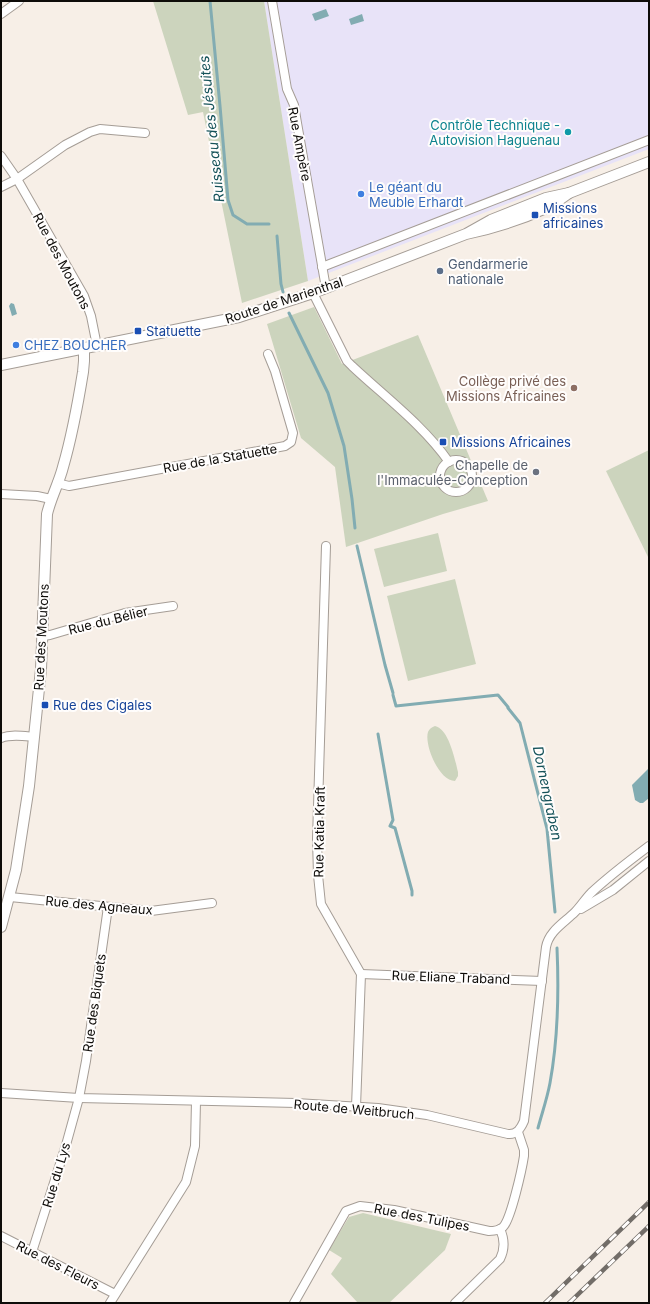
<svg xmlns="http://www.w3.org/2000/svg" width="650" height="1304" font-family="Inter,sans-serif">
  <rect width="100%" height="100%" fill="#f7efe7"/>
  <!-- industrial -->
  <path fill="#e8e3f8" d="M264 1H649V149L308 281Z"/>
  <!-- green -->
  <g fill="#ccd4bd">
    <path d="M153 1H264L308 281 242 303 203 112 188 115Z"/>
    <path d="M314 307 342 364 418 335 488 501 443 514 346 547 335 467 301 438 267 324Z"/>
    <path d="M649 450V559L606 471Z"/>
    <path d="M438 533 447 571 384 587 374 549Z"/>
    <path d="M455 579 476 664 408 681 387 596Z"/>
    <path d="M435 726C449 729 455 760 458 772V776L455 781C439 781 424 745 428 732 429 729 432 727 435 726Z"/>
    <path d="M363 1213 451 1234 445 1250 389 1303H358L331 1274 342 1258 329 1250 349 1217Z"/>
  </g>
  <!-- water -->
  <g fill="#82acb2">
    <path d="M326 9 329 16 315 21 312 14Z"/>
    <path d="M362 14 364 21 351 25 349 19Z"/>
    <path d="M11 303 14 304 17 314 12 316 9 306Z"/>
    <path d="M649 768V798L643 803H640L635 800 632 785Z"/>
  </g>
  <g fill="none" stroke-linecap="round" stroke-linejoin="round">
    <!-- stream -->
    <g stroke="#82acb2" stroke-width="3">
      <path d="M210 1 220 106 228 200 233 215 247 224H269"/>
      <path d="M277 236 281 284 283 292"/>
      <path d="M289 313 328 393 344 446 352 499 355 528"/>
      <path d="M357 546 385 665 393 693"/>
      <path d="M393 695 396 706 498 695 508 707"/>
      <path d="M508 708 520 723 547 829 555 912"/>
      <path d="M378 734 393 820 390 826 395 828 412 891V895"/>
      <path d="M538 1128C542 1113 547 1099 550 1083 558 1039 559 993 557 948"/>
    </g>
    <defs>
      <g id="minor">
        <path d="M272 1 287 89 294 105 297 123 326 288"/>
        <path d="M1 14 19 1"/>
        <path d="M1 156 17 179 84 296 91 316 97 346"/>
        <path d="M1 187 17 179 65 145 90 132 100 129 145 133"/>
        <path d="M322 267 649 140"/>
        <path d="M313 293 347 361 352 366C385 397 423 425 449 462"/>
        <circle cx="456" cy="476" r="16"/>
        <path d="M57 483 69 486 285 446 291 442 293 433 275 371 268 354"/>
        <path d="M1 494 37 496 51 499"/>
        <path d="M326 546 317 839 318 875 321 904 361 974 356 1107"/>
        <path d="M43 636 50 635 125 613 173 606"/>
        <path d="M1 738C11 734 23 736 34 737"/>
        <path d="M10 897 151 911 212 903"/>
        <path d="M581 909 613 890 649 861"/>
        <path d="M361 974 542 981"/>
        <path d="M1 1093 79 1098 296 1103 378 1108 427 1115 508 1134C517 1135 521 1128 524 1121L546 947C549 931 564 923 575 912 581 906 585 899 591 893 609 876 629 861 649 846"/>
        <path d="M1 1236 115 1294"/>
        <path d="M32 1252 66 1145 79 1098 86 1061 108 907"/>
        <path d="M110 1303 186 1182 195 1146 196 1101"/>
        <path d="M294 1303 346 1211 360 1206 394 1210 489 1231C494 1231 500 1230 503 1227 511 1219 522 1169 524 1156V1150L518 1132"/>
        <path d="M455 1303 500 1259C505 1249 505 1240 500 1229"/>
      </g>
      <g id="tertiary">
        <path d="M569 193 649 162"/>
        <path d="M1 365 239 317 313 293 466 234 491 220 546 198 569 193C562 198 554 204 546 208 520 220 494 228 466 234"/>
        <path d="M1 927 16 870 29 786 41 669 47 514C51 497 59 483 63 467 72 436 78 403 83 372L84 361V349"/>
      </g>
    </defs>
    <!-- minor casing -->
    <use href="#minor" stroke="#a59d96" stroke-width="10"/>
    <!-- tertiary casing -->
    <use href="#tertiary" stroke="#a59d96" stroke-width="12"/>
    <!-- minor -->
    <use href="#minor" stroke="#fff" stroke-width="8"/>
    <!-- tertiary -->
    <use href="#tertiary" stroke="#fff" stroke-width="10"/>
    <defs>
      <g id="rail">
        <path d="M545 1303 649 1202"/>
        <path d="M569 1303 649 1226"/>
      </g>
    </defs>
    <!-- rail casing -->
    <use href="#rail" stroke="#726d68" stroke-width="4.5"/>
    <!-- rail -->
    <use href="#rail" stroke="#fffdfc" stroke-width="3" stroke-dasharray="9" stroke-linecap="butt"/>
  </g>
  <!-- markers -->
  <circle fill="#0f9aa8" stroke="#fffdfc" stroke-width="1.5" cx="568" cy="132" r="4"/>
  <g fill="#3f7fe0" stroke="#fffdfc" stroke-width="1.5">
    <circle cx="361" cy="194" r="4"/>
    <circle cx="16" cy="345" r="4"/>
  </g>
  <g fill="#1a4fb4" stroke="#fffdfc" stroke-width="1.5">
    <rect x="531" y="211" width="8" height="8" rx="2"/>
    <rect x="134" y="327" width="8" height="8" rx="2"/>
    <rect x="439" y="438" width="8" height="8" rx="2"/>
    <rect x="41" y="701" width="8" height="8" rx="2"/>
  </g>
  <circle fill="#5c6f8a" stroke="#fffdfc" stroke-width="1.5" cx="440" cy="271" r="4"/>
  <circle fill="#8d6e63" stroke="#fffdfc" stroke-width="1.5" cx="574" cy="388" r="4"/>
  <circle fill="#6b7280" stroke="#fffdfc" stroke-width="1.5" cx="536" cy="472" r="4"/>
  <g text-anchor="middle" dominant-baseline="central" stroke-width="4" stroke-linejoin="round" paint-order="stroke">
    <!-- culture labels -->
    <g font-size="13" fill="#0d838f" stroke="#fffdfc" text-anchor="end">
      <text x="560" y="125">Contrôle Technique -<tspan x="560" dy="15">Autovision Haguenau</tspan></text>
    </g>
    <!-- street labels -->
    <g font-size="13" fill="#0e0c09" stroke="#fffdfc">
      <text transform="translate(300 144) rotate(79)">Rue Ampère</text>
      <text transform="translate(62 261) rotate(62)">Rue des Moutons</text>
      <text transform="translate(284 300) rotate(-18)">Route de Marienthal</text>
      <text transform="translate(220 458) rotate(-10)">Rue de la Statuette</text>
      <text transform="translate(108 620) rotate(-14)">Rue du Bélier</text>
      <text transform="translate(41 637) rotate(-87)">Rue des Moutons</text>
      <text transform="translate(319 832) rotate(-89)">Rue Katia Kraft</text>
      <text transform="translate(99 905) rotate(5)">Rue des Agneaux</text>
      <text transform="translate(451 977) rotate(2)">Rue Eliane Traband</text>
      <text transform="translate(94 1003) rotate(-82)">Rue des Biquets</text>
      <text transform="translate(354 1109) rotate(5)">Route de Weitbruch</text>
      <text transform="translate(56 1175) rotate(-73)">Rue du Lys</text>
      <text transform="translate(422 1217) rotate(11)">Rue des Tulipes</text>
      <text transform="translate(58 1265) rotate(27)">Rue des Fleurs</text>
    </g>
    <!-- shop labels -->
    <g font-size="13" fill="#366cbe" stroke="#fffdfc" text-anchor="start">
      <text x="369" y="187">Le géant du<tspan x="369" dy="15">Meuble Erhardt</tspan></text>
      <text x="24" y="345">CHEZ BOUCHER</text>
    </g>
    <!-- transit labels -->
    <g font-size="13" fill="#164399" stroke="#fffdfc" text-anchor="start">
      <text x="543" y="208">Missions<tspan x="543" dy="15">africaines</tspan></text>
      <text x="146" y="331">Statuette</text>
      <text x="451" y="442">Missions Africaines</text>
      <text x="53" y="705">Rue des Cigales</text>
    </g>
    <!-- service labels -->
    <g font-size="13" fill="#4e5e75" stroke="#fffdfc" text-anchor="start">
      <text x="448" y="264">Gendarmerie<tspan x="448" dy="15">nationale</tspan></text>
    </g>
    <!-- education labels -->
    <g font-size="13" fill="#785e54" stroke="#fffdfc" text-anchor="end">
      <text x="566" y="381">Collège privé des<tspan x="566" dy="15">Missions Africaines</tspan></text>
    </g>
    <!-- worship labels -->
    <g font-size="13" fill="#5b616d" stroke="#fffdfc" text-anchor="end">
      <text x="528" y="465">Chapelle de<tspan x="528" dy="15">l'Immaculée-Conception</tspan></text>
    </g>
    <!-- water labels -->
    <g font-size="14" font-style="italic" fill="#155259" stroke="#fffdfc">
      <text transform="translate(211 129) rotate(-96)">Ruisseau des Jésuites</text>
      <text transform="translate(548 793) rotate(78)">Dornengraben</text>
    </g>
  </g>
  <!-- border -->
  <rect width="650" height="1304" fill="none" stroke="#0e0c09" stroke-width="4"/>
</svg>
